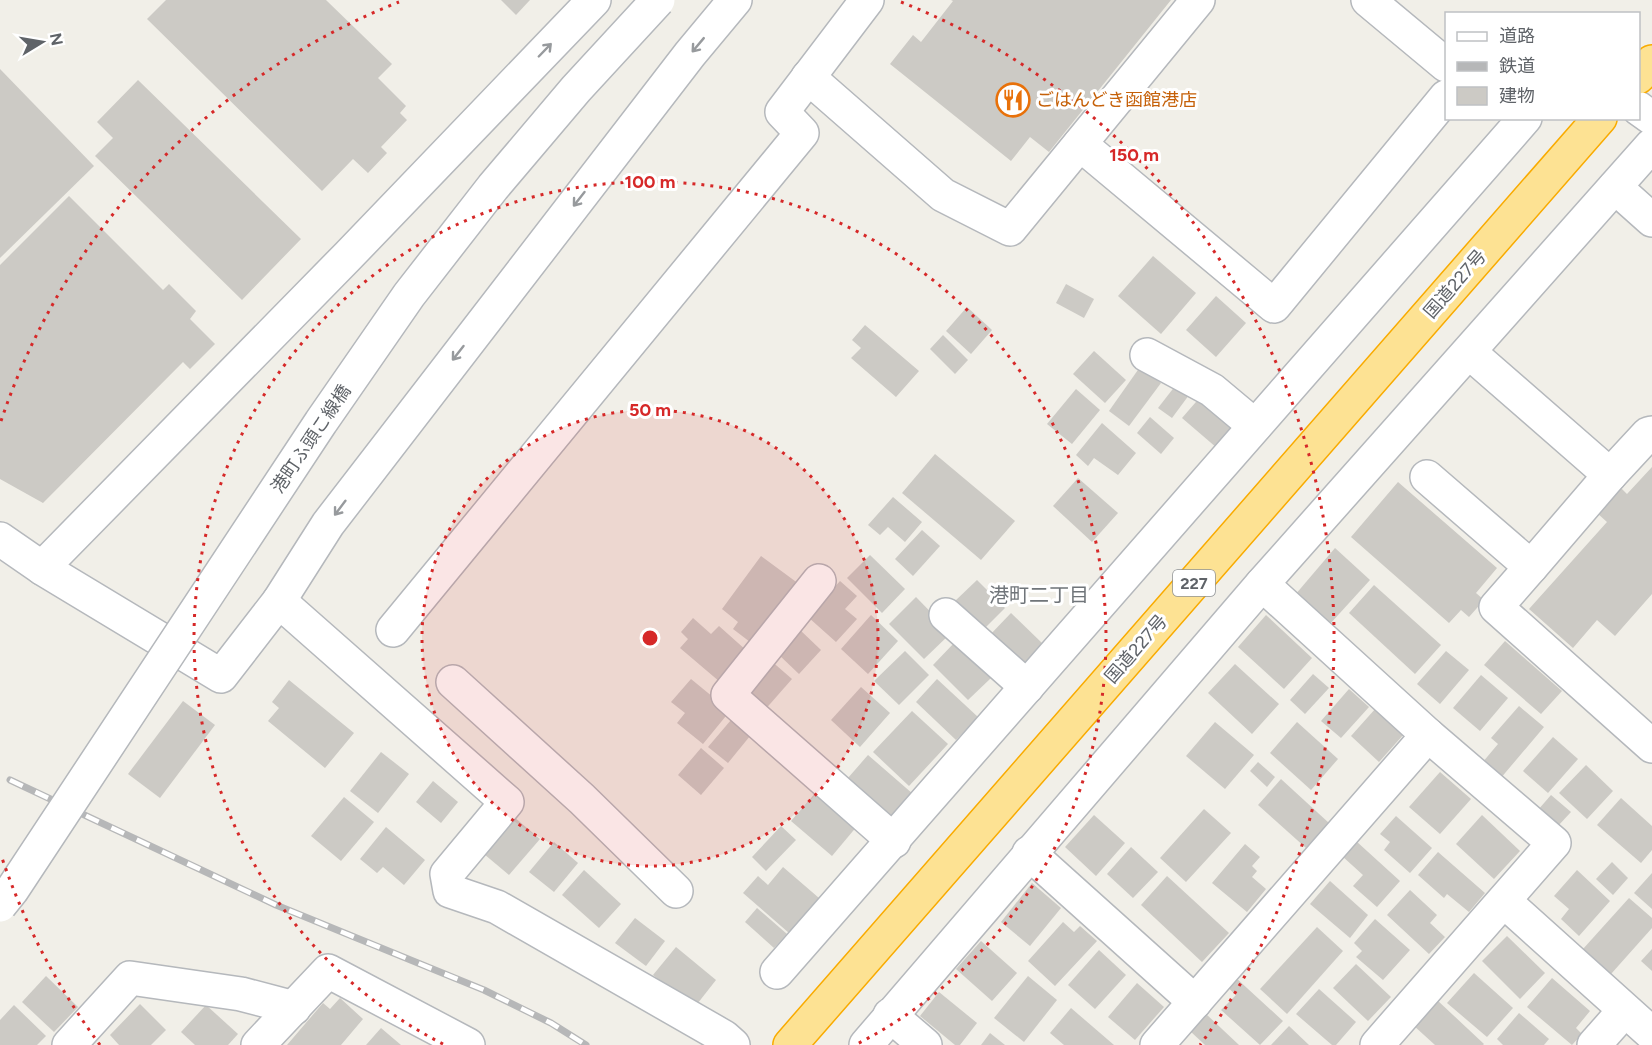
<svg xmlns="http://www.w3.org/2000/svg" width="1652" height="1045" font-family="Figtree,'Noto Sans JP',sans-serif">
  <rect width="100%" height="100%" fill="#f1efe8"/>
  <!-- building -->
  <g fill="#cccac5">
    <path d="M166 0H326L392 64 378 78 406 106 400 113 407 120 381 147 387 153 368 173 353 159 322 191 147 19Z"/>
    <path d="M501 0H530L516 15Z"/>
    <path d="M951 0H1171L1049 152 1030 137 1011 161 890 64 913 35 921 42 953 1Z"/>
    <path d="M0 69 94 166 0 258Z"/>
    <path d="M138 80 301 239 242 300 95 156 113 138 97 122Z"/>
    <path d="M69 196 163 290 169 284 196 311 190 319 215 344 190 369 183 362 43 503 0 479V265Z"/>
    <path d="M1153 256 1196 293 1161 334 1118 296Z"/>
    <path d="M1066 284 1094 299 1084 318 1056 303Z"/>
    <path d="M1216 296 1246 323 1216 357 1186 330Z"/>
    <path d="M967 307 992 330 971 354 946 331Z"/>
    <path d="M865 325 919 371 896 397 851 358 861 348 852 340Z"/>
    <path d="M943 335 968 360 955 374 930 349Z"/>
    <path d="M1094 351 1126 380 1105 403 1073 374Z"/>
    <path d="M1140 367 1161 383 1129 426 1109 411Z"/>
    <path d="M1179 381 1192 391 1172 418 1158 408Z"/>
    <path d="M1076 389 1100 410 1072 444 1047 424Z"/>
    <path d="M1202 395 1236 425 1217 448 1182 418Z"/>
    <path d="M1150 417 1174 438 1161 454 1137 433Z"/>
    <path d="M1102 423 1136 453 1118 475 1094 458 1088 466 1076 455Z"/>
    <path d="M935 454 1015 521 981 560 902 493Z"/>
    <path d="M1652 467V594L1615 636 1597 620 1573 648 1529 609 1607 522 1597 513 1620 487 1627 494Z"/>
    <path d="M1078 478 1118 513 1092 542 1053 506Z"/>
    <path d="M1398 482 1497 568 1476 593 1484 600 1469 617 1461 610 1449 623 1351 537Z"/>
    <path d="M893 497 922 522 905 542 888 527 880 535 868 525Z"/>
    <path d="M922 530 940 546 913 576 895 559Z"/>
    <path d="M1335 548 1370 580 1329 625 1295 595Z"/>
    <path d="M870 555 905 589 882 613 847 578Z"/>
    <path d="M761 556 799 584 754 645 733 629 738 622 722 609Z"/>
    <path d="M977 580 1005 608 982 631 954 602Z"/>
    <path d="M840 581 857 596 845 609 857 619 836 642 808 617Z"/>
    <path d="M1374 585 1441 645 1415 674 1349 613Z"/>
    <path d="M916 597 951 633 924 659 889 624Z"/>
    <path d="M1011 613 1043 644 1019 669 987 638Z"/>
    <path d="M871 615 898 641 868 674 841 649Z"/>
    <path d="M1266 615 1312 658 1284 689 1238 647Z"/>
    <path d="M693 618 711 634 719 626 747 651 720 682 680 648 688 639 681 632Z"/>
    <path d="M799 629 821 650 799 674 777 653Z"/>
    <path d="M1505 641 1562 691 1541 714 1484 665Z"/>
    <path d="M955 642 991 678 968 700 933 665Z"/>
    <path d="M905 651 929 675 899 705 874 681Z"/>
    <path d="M1446 651 1469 670 1440 704 1417 684Z"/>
    <path d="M769 659 792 679 763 712 740 693Z"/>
    <path d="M1235 664 1279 704 1252 734 1208 693Z"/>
    <path d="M1313 674 1329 688 1305 714 1290 700Z"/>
    <path d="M1481 675 1508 698 1480 731 1453 708Z"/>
    <path d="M691 679 730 711 703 744 677 723 685 713 671 702Z"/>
    <path d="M937 679 978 717 956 740 916 702Z"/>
    <path d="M289 680 354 733 325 768 268 721 279 708 272 702Z"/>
    <path d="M861 687 890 713 860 747 831 720Z"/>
    <path d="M1349 689 1369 707 1341 738 1321 721Z"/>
    <path d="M183 701 215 725 160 798 128 774Z"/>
    <path d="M1519 706 1544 727 1500 779 1482 763 1498 744 1491 738Z"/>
    <path d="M1376 708 1404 734 1379 762 1351 736Z"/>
    <path d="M912 711 948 744 909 786 873 752Z"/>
    <path d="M731 720 750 736 728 763 708 747Z"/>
    <path d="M1215 722 1254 755 1225 789 1186 756Z"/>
    <path d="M1297 722 1338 759 1311 790 1270 753Z"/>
    <path d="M1553 737 1578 759 1548 793 1523 771Z"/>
    <path d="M701 748 724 768 701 795 678 775Z"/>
    <path d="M381 752 409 774 378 813 350 791Z"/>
    <path d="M868 755 913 794 892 818 841 786Z"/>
    <path d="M1258 762 1275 777 1267 787 1250 771Z"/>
    <path d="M1586 765 1613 791 1587 819 1559 793Z"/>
    <path d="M1440 772 1471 799 1440 834 1409 807Z"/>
    <path d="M1281 779 1329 823 1306 848 1258 805Z"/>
    <path d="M433 781 458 802 441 823 416 802Z"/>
    <path d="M818 790 858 825 832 856 791 821Z"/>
    <path d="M1551 795 1571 812 1557 827 1538 810Z"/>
    <path d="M344 797 374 822 341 861 311 836Z"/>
    <path d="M1621 798 1652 826V850L1641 863 1597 825Z"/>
    <path d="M1204 809 1231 833 1186 882 1160 858Z"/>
    <path d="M1094 815 1125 843 1096 876 1065 847Z"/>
    <path d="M1482 815 1520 851 1494 879 1456 844Z"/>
    <path d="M1396 816 1432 848 1410 873 1384 850 1390 842 1380 834Z"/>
    <path d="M514 817 540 839 509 875 484 854Z"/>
    <path d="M781 826 796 840 766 871 752 857Z"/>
    <path d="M386 827 425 860 404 885 383 867 377 873 360 859Z"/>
    <path d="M1356 841 1400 881 1377 907 1353 886 1363 875 1342 856Z"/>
    <path d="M554 842 578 863 554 892 529 872Z"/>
    <path d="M1245 844 1260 857 1252 866 1257 871 1252 877 1266 889 1247 912 1212 883Z"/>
    <path d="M1131 847 1158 872 1133 898 1107 874Z"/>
    <path d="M1438 852 1485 893 1469 912 1447 894 1444 898 1418 875Z"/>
    <path d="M1612 862 1628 878 1613 895 1596 879Z"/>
    <path d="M783 867 819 898 789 933 743 893 758 876 768 885Z"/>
    <path d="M584 870 621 904 599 928 562 895Z"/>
    <path d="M1577 870 1610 901 1579 936 1561 919 1569 909 1554 896Z"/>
    <path d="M1652 873V909L1634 893Z"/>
    <path d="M1167 876 1229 933 1202 962 1141 905Z"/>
    <path d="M1330 881 1368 915 1350 938 1310 904Z"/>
    <path d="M1032 883 1061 908 1030 946 1001 922Z"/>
    <path d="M1410 890 1437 915 1430 923 1445 937 1429 954 1387 915Z"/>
    <path d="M1629 898 1652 918V928L1611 974 1583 949Z"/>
    <path d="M757 908 787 934 774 948 745 922Z"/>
    <path d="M635 918 665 941 646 966 615 943Z"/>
    <path d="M1375 919 1410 950 1383 980 1356 957 1362 951 1354 943Z"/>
    <path d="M1063 922 1074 932 1080 926 1097 941 1055 986 1028 961Z"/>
    <path d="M1317 927 1343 951 1287 1014 1260 989Z"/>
    <path d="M1507 936 1545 973 1520 999 1482 961Z"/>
    <path d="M981 941 1017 973 992 1001 956 969Z"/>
    <path d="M676 947 716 980 694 1008 653 975Z"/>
    <path d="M1652 949V971L1641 961Z"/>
    <path d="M1099 950 1126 975 1095 1009 1068 985Z"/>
    <path d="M1356 964 1391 997 1368 1021 1333 988Z"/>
    <path d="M1474 973 1513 1008 1487 1037 1447 1003Z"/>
    <path d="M46 976 78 1007 54 1032 22 1002Z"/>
    <path d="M1028 976 1057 1000 1024 1042 994 1018Z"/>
    <path d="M1235 977 1283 1021 1260 1045 1221 1010 1236 995 1226 986Z"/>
    <path d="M1552 978 1590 1011 1576 1028 1582 1034 1572 1045 1527 1007Z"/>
    <path d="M1137 983 1164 1007 1135 1040 1108 1017Z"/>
    <path d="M1319 989 1356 1022 1336 1045H1332L1296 1014Z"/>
    <path d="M939 992 977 1023 960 1045H955L920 1016Z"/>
    <path d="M340 998 363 1019 341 1045H287L323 1003 330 1009Z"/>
    <path d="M1437 1000 1484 1044 1483 1045H1435L1413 1025Z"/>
    <path d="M140 1004 166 1030 151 1045H119L110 1035Z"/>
    <path d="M14 1005 46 1036 37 1045H0V1020Z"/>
    <path d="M206 1005 238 1034 228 1045H195L181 1032Z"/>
    <path d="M1071 1008 1114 1045H1064L1050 1033Z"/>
    <path d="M1205 1013 1239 1045H1205L1189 1030Z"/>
    <path d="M1519 1013 1549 1039 1544 1045H1503L1497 1039Z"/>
    <path d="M1289 1026 1309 1045H1271Z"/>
    <path d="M381 1028 401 1045H366Z"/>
    <path d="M990 1033 1005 1045H981Z"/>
  </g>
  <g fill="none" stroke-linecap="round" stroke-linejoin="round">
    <defs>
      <g id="minor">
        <path d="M1368 0 1446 65"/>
        <path d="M808 77 943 195 1010 229 1198 0"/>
        <path d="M1638 108 1652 118"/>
        <path d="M1080 144 1274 306 1446 97"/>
        <path d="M1615 187 1652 220"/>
        <path d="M1469 352 1610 475 1648 434 1652 433"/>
        <path d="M1147 355 1212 390 1255 426"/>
        <path d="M1427 477 1531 567 1610 475"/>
        <path d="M0 539 42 568 221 676 279 601 507 802 447 874 450 891 497 907 724 1037 733 1045"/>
        <path d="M1531 567 1496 607 1652 746"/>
        <path d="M42 568 348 256 594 0"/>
        <path d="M819 581 728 695 894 841"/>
        <path d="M1262 584 1428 735 1554 843 1377 1045"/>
        <path d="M279 601 328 524 690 54 735 0"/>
        <path d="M946 615 1027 687"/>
        <path d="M393 630 802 133 782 112 867 0"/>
        <path d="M453 682 582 799 676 891"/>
        <path d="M1029 853 1195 1002"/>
        <path d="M1504 901 1652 1034"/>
        <path d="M777 972 1525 118"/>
        <path d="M890 1015 925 1045"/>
        <path d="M69 1045 130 978 241 994 294 1008"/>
        <path d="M258 1045 328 971 468 1045"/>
        <path d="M866 1045 1262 584 1652 145"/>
        <path d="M1157 1045 1428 735"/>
        <path d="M1594 1045 1624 1011"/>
      </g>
      <g id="highway">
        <path d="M1638 77 1652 62"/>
        <path d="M790 1045 1600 118"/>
      </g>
    </defs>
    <!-- minor casing -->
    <use href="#minor" stroke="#b5b8bc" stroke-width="36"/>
    <!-- highway casing -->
    <use href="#highway" stroke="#f9ab00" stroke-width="36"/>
    <!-- minor -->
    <use href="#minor" stroke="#fff" stroke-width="33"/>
    <!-- highway -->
    <use href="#highway" stroke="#fde293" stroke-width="33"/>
    <defs>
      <path id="rail" d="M10 780 276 905 484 990 551 1023 586 1045"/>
    </defs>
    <!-- rail casing -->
    <use href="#rail" stroke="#b6b7b8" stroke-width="7"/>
    <!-- rail -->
    <use href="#rail" stroke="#fff" stroke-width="4.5" stroke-dasharray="14" stroke-linecap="butt"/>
    <defs>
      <path id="minor-bridge" d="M0 905 12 890 321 422 409 295 493 187 576 89 658 0"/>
    </defs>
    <!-- minor-bridge casing -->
    <use href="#minor-bridge" stroke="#b5b8bc" stroke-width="36" stroke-linecap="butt"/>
    <!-- minor-bridge -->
    <use href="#minor-bridge" stroke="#fff" stroke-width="33"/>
  </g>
  <!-- one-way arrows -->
  <defs><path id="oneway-shaft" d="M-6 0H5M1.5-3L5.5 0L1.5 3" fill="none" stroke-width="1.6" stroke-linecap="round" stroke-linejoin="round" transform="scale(1.5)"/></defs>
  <g stroke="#979a9d">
    <use href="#oneway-shaft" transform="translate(698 45) rotate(130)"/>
    <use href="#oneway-shaft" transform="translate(545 50) rotate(-46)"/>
    <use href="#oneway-shaft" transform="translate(579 199) rotate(128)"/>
    <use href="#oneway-shaft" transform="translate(458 353) rotate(128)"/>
    <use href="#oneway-shaft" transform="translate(340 508) rotate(127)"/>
  </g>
  <!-- distance rings -->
  <circle cx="650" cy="638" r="228" fill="#d62828" fill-opacity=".12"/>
  <g fill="none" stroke="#d62828" stroke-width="3" stroke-dasharray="3 6">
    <circle cx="650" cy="638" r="228"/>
    <path d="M443 1044A456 456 0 1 1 857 1044"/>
    <path d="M100 1045A684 684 0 0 1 1 855M1 421A684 684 0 0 1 399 2M901 2A684 684 0 0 1 1200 1045"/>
  </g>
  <!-- icons -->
  <defs>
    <symbol id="restaurant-ring" viewBox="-11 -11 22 22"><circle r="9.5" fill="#fff" stroke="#e8710a" stroke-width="1.5"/><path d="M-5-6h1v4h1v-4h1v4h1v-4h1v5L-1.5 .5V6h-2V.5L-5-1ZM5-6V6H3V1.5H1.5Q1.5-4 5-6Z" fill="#e8710a"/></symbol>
  </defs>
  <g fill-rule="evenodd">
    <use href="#restaurant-ring" x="994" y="81" width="38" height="38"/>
  </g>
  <g text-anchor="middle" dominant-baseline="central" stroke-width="6" stroke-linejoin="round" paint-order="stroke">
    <!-- shield labels -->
    <rect fill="#fff" stroke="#8f9295" stroke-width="1.5" x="1173" y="570" width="42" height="26" rx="4.5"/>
    <g font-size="16" font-weight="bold" fill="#5f6368">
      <text x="1194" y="583">227</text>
    </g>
    <!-- food labels -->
    <g font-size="18" fill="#c56008" stroke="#fff" text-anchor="start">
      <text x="1036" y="100">ごはんどき函館港店</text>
    </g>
    <!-- street labels -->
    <g font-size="18" fill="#5f6368" stroke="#fff">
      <text transform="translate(1455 284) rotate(-49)">国道227号</text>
      <text transform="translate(311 439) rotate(-56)">港町ふ頭こ線橋</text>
      <text transform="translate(1136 649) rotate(-49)">国道227号</text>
    </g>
    <!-- neighbourhood labels -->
    <g font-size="20" fill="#70757a" stroke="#fff">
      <text x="1039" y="595">港町二丁目</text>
    </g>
  </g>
  <circle cx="650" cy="638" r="9" fill="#d62828" stroke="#fff" stroke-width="3"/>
  <g font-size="18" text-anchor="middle" font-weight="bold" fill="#d62828" stroke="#fff" stroke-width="6" stroke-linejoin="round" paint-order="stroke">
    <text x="1134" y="161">150 m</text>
    <text x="650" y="188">100 m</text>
    <text x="650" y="416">50 m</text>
  </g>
  <!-- legend -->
  <rect x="1445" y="12" width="195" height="108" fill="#ffffff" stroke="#bfc1c3" stroke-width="1.5"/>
  <rect x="1457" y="32" width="30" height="9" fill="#ffffff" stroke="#bfc1c3" stroke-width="1.5"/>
  <text x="1499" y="42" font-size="18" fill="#5f6368">道路</text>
  <rect x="1457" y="62" width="30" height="9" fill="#b6b7b8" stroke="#bfc1c3" stroke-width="1.5"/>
  <text x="1499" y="72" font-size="18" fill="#5f6368">鉄道</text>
  <rect x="1457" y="87" width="30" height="18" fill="#cccac5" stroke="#bfc1c3" stroke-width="1.5"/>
  <text x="1499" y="102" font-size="18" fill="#5f6368">建物</text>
  <!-- north arrow -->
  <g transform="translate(42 42) rotate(79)" stroke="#ffffff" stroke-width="4.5" paint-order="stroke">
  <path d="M0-4.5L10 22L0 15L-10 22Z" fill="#5f6368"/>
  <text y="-9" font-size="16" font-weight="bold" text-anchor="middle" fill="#5f6368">N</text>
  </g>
</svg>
